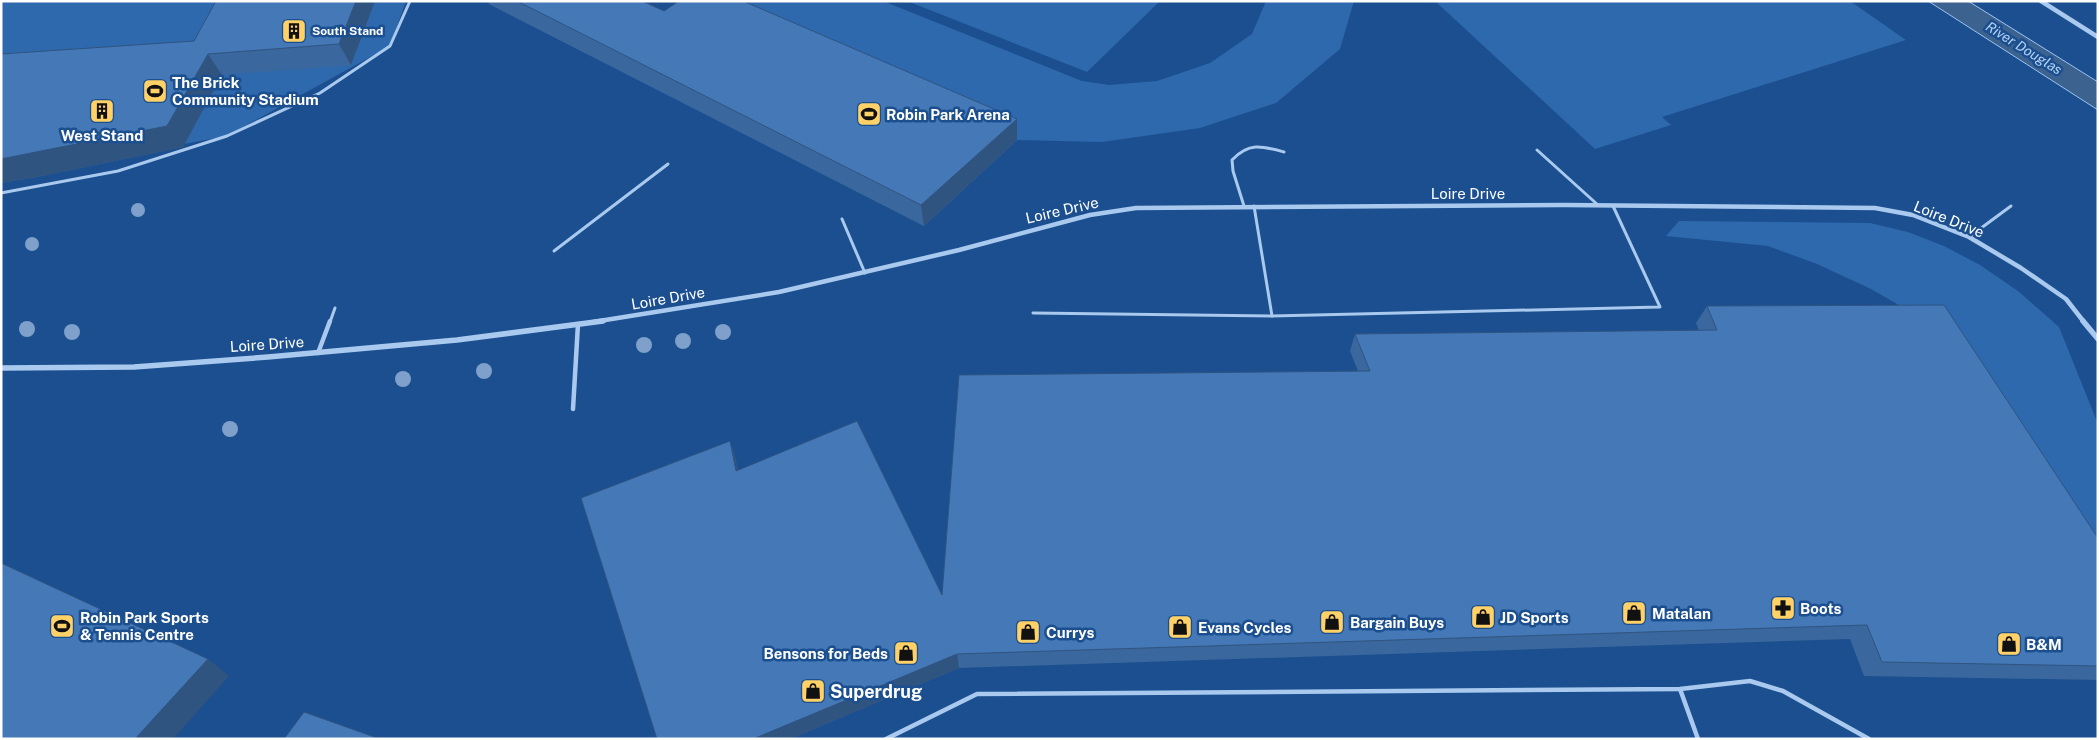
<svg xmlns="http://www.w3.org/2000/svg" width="2099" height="740" font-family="'Public Sans',sans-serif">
  <rect width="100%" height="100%" fill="#1b4f8f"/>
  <!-- green -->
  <g fill="#2e69ad">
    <path d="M1 1H406L390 46 227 136 1 178Z"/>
    <path d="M493 1 670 32 702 1H883L1082 81 1109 85 1157 81 1210 63 1252 34 1266 1H1354L1340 49 1276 103 1200 128 1102 142 1017 140 924 226 489 4Z"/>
    <path d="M907 1H1160L1087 72Z"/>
    <path d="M1435 1H1850L1906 40 1662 117 1671 125 1595 149Z"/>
    <path d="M1679 221 1870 223 1908 232 1944 246 1980 265 2018 291 2059 327 2098 424V581L1928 322 1871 289 1817 264 1768 246 1666 236Z"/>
  </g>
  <!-- water -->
  <path fill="#3c6290" stroke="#9cc4f0" d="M1928 1H1968L2098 82V110Z"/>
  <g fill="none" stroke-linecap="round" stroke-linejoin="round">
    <!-- service-far1 -->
    <g stroke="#a9c9ee" stroke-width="3">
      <path d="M1537 150 1598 205"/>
      <path d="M1 193 118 171 227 136 320 93 390 46 410 1"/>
      <path d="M1244 206 1233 171 1232 160C1249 142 1262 146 1284 152"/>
      <path d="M1254 206 1272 316"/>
      <path d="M842 219 865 273"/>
      <path d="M1969 237 2011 206"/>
      <path d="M554 251 668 164"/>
      <path d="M1033 313 1272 316 1660 307 1613 206"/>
      <path d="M330 322 335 308"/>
    </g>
    <!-- service -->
    <g stroke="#a9c9ee" stroke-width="4.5">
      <path d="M318 353 330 321"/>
      <path d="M573 409 578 324"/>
      <path d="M1680 689 1698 739"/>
      <path d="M886 739 977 694 1680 689 1750 681 1783 691 1869 739"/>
    </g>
    <!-- minor-far1 -->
    <g stroke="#a9c9ee" stroke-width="4.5">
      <path d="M2041 1 2098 37"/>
      <path d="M593 322 779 292 959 250 1090 215 1136 208 1564 205 1875 208 1913 215 1969 237 2021 268 2066 299 2084 322"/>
    </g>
    <!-- minor -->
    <g stroke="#a9c9ee" stroke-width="5.5">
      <path d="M2083 321 2098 339"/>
      <path d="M1 368 134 367 268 357 457 340 603 321"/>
    </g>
  </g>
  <!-- trees -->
  <g fill="#7ea0ca">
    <circle cx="138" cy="210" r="7"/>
    <circle cx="32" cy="244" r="7"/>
    <circle cx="27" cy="329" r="8"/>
    <circle cx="72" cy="332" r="8"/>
    <circle cx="723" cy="332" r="8"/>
    <circle cx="683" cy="341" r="8"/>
    <circle cx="644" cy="345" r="8"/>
    <circle cx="484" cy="371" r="8"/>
    <circle cx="403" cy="379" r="8"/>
    <circle cx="230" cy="429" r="8"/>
  </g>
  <!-- wall -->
  <g fill="#3a679d">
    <path d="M216 1H375L351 65 222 75 183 147 37 177 1 183V54L194 41Z"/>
    <path d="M488 1H642L664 11 1017 140 924 226 489 4Z"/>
    <path d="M1707 306 2098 538V680L1864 676 1850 639 959 668 790 739 730 441 735 457 738 470 942 595 1358 371 1350 351 1355 334 1699 331 1696 323Z"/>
  </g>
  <!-- shaded-wall -->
  <g fill="#305480">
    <path d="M356 1H375L351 65 339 44Z"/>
    <path d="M208 54 222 75 183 147 37 177 1 183V159Z"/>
    <path d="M1017 119V140L924 226 921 205Z"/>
    <path d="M730 441 735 457 742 487 736 471Z"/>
    <path d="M957 654 959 668 790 739H753Z"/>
    <path d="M208 659 229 676 173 739H135Z"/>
  </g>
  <!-- building -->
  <g fill="#4478b7" stroke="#305480">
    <path d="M216 1H356L339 44 208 54 167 126 1 159V54L194 41Z"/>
    <path d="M517 1H642L664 11 679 1H743L1017 119 921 205Z"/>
    <path d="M1944 305 2098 538V666L1882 662 1867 625 957 654 753 739H657L581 498 730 441 736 471 857 421 942 595 959 375 1370 371 1355 334 1717 330 1707 306Z"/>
    <path d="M1 563 208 659 135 739H1Z"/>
    <path d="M304 712 380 739H284Z"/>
  </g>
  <!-- icons -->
  <defs>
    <symbol id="building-square" viewBox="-11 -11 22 22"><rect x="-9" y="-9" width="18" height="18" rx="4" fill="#ffd166" stroke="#1b4f8f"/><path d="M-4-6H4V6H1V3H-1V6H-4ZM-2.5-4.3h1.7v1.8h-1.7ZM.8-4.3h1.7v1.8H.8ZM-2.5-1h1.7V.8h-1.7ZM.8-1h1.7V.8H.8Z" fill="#111"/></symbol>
    <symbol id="stadium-square" viewBox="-11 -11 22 22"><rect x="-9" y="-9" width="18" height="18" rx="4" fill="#ffd166" stroke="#1b4f8f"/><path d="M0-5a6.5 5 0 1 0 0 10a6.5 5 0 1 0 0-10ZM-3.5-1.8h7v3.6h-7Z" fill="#111"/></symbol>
    <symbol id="pharmacy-square" viewBox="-11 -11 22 22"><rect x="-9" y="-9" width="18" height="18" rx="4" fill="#ffd166" stroke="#1b4f8f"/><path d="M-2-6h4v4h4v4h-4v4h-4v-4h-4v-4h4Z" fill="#111"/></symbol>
    <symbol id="shop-square" viewBox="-11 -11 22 22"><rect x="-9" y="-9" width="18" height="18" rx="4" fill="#ffd166" stroke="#1b4f8f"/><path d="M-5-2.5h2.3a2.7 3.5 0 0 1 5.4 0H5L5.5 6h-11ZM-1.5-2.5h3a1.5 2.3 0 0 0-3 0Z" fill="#111"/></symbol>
  </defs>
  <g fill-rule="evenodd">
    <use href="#building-square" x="280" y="17" width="28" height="28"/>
    <use href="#stadium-square" x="141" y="77" width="28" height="28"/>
    <use href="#building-square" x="88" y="97" width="28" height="28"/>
    <use href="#stadium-square" x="855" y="100" width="28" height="28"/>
    <use href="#pharmacy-square" x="1769" y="594" width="28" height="28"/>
    <use href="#shop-square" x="1620" y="599" width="28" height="28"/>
    <use href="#shop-square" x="1469" y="603" width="28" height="28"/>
    <use href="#shop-square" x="1318" y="608" width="28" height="28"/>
    <use href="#stadium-square" x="48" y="612" width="28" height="28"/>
    <use href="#shop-square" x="1166" y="613" width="28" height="28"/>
    <use href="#shop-square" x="1014" y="618" width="28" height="28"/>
    <use href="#shop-square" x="1995" y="630" width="28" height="28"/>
    <use href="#shop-square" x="892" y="639" width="28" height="28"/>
    <use href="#shop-square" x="799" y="677" width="28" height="28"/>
  </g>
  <g text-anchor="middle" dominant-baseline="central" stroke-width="5" stroke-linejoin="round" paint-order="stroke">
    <!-- far-poi labels -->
    <g font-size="12" font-weight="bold" fill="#fff" stroke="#1b4f8f" text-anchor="start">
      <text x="312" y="31">South Stand</text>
    </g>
    <!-- far-water labels -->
    <g font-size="14" font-style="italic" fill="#b5d3f5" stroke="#1b4f8f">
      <text transform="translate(2024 48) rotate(32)">River Douglas</text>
    </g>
    <!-- poi labels -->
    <g font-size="15" font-weight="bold" fill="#fff" stroke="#1b4f8f" text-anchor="start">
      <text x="172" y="82">The Brick<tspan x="172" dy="17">Community Stadium</tspan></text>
      <text x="886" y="114">Robin Park Arena</text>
      <text x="102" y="135" text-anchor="middle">West Stand</text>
      <text x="1800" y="608">Boots</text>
      <text x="1652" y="613">Matalan</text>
      <text x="80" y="617">Robin Park Sports<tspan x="80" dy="17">&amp; Tennis Centre</tspan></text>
      <text x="1500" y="617">JD Sports</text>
      <text x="1350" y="622">Bargain Buys</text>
      <text x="1198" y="627">Evans Cycles</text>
      <text x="1046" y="632">Currys</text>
      <text x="2026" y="644">B&amp;M</text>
      <text x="888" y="653" text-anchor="end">Bensons for Beds</text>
    </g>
    <!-- street labels -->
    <g font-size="15" fill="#fff" stroke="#1b4f8f">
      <text x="1468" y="193">Loire Drive</text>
      <text transform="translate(1062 210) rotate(-13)">Loire Drive</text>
      <text transform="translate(1949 219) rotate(22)">Loire Drive</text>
      <text transform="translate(668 298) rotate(-10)">Loire Drive</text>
      <text transform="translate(267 344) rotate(-4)">Loire Drive</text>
    </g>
    <!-- near-poi labels -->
    <g font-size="18" font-weight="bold" fill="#fff" stroke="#1b4f8f" text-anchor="start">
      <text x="830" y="691">Superdrug</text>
    </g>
  </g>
  <!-- border -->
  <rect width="2099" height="740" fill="none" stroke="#ffffff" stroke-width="5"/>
</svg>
